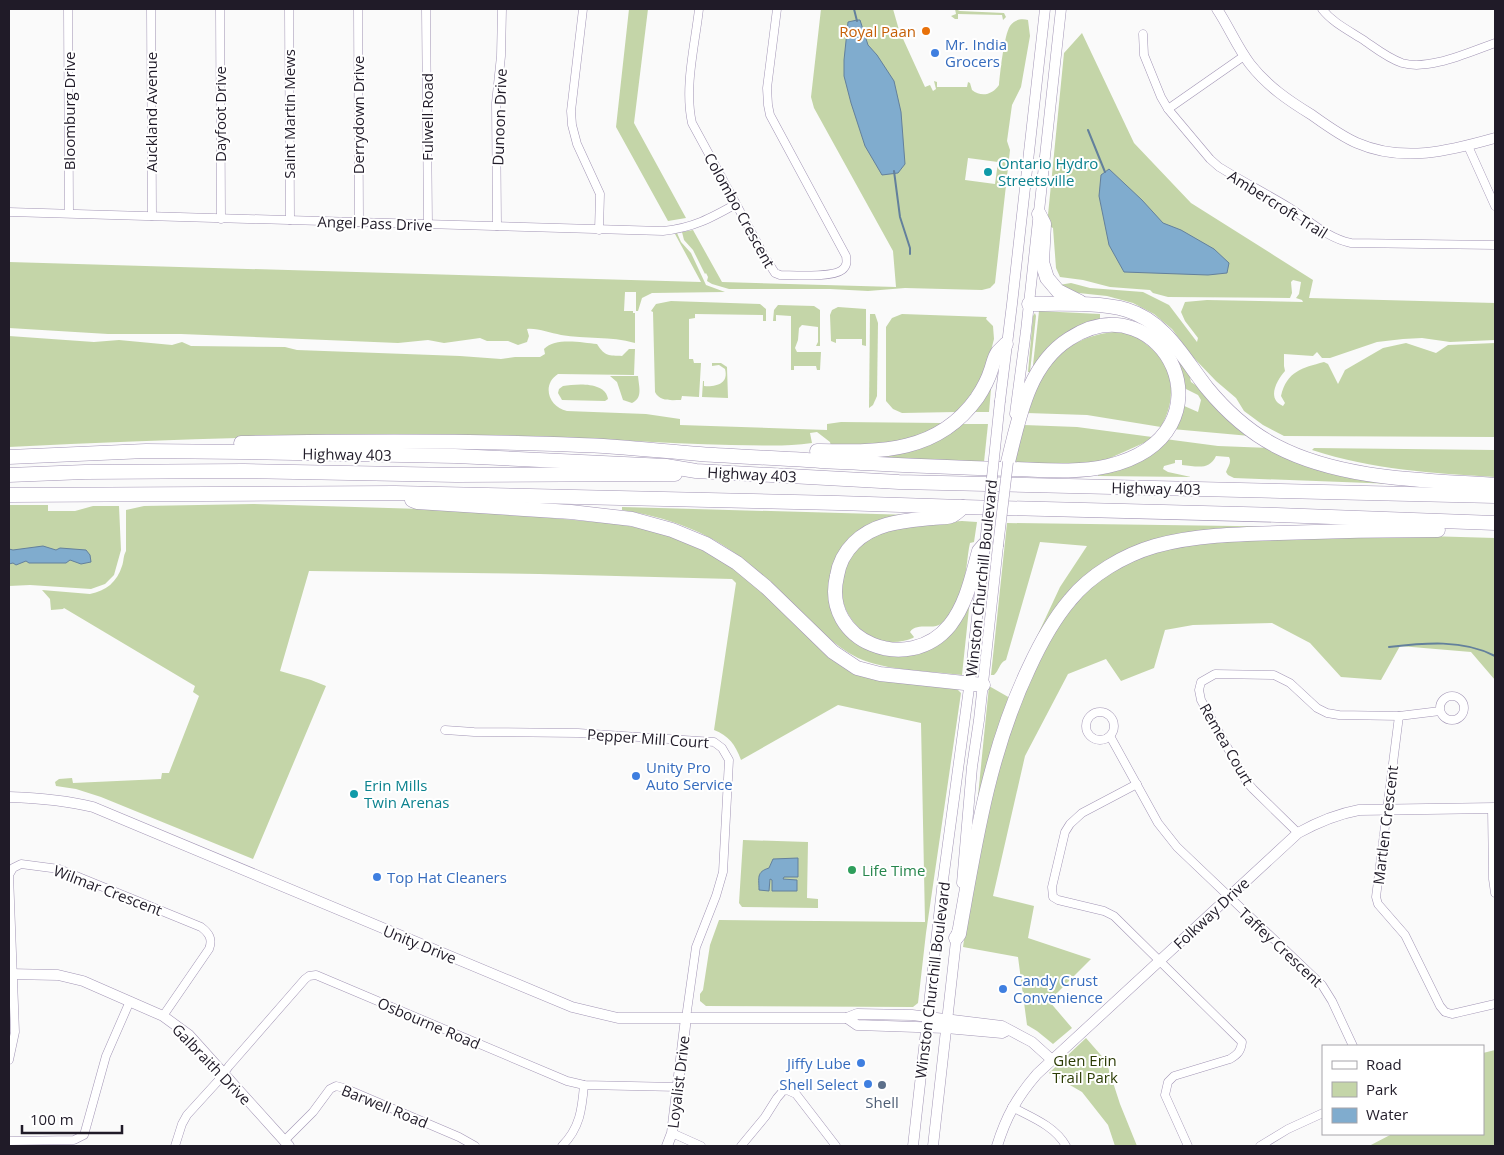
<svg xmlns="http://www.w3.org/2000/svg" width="1504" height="1155" font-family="'Open Sans',sans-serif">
  <rect width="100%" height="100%" fill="#fafafa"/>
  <!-- green -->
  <g fill="#c4d5a8" fill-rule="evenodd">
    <path d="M629 9H648L634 123 686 218 668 221 616 127Z"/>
    <path d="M821 9H893L899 30 925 87 930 85 933 91 936 89 934 81 937 82V87H967L968 82 970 83 972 90C982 98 993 94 999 85 1000 74 1004 35 1010 26 1014 20 1021 18 1028 20L1030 36 1021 87 1012 105 1007 141 1010 150 995 283 990 288 982 290 905 288 868 291 830 289H729L712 284 707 281 708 277 706 273 705 274 693 250 684 240 682 232 693 230 722 282 896 287 893 251 814 108 811 97ZM968 158 998 162 995 184 965 180Z"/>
    <path d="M955 9 960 11 1004 13 1006 17 1003 20 1002 15 958 14V19H955L951 16 956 14Z"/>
    <path d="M1082 33 1134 143 1191 203 1313 280 1309 298 1495 303V340L1450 342 1422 338 1403 339 1377 342 1330 358H1322L1317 352 1313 356 1284 354V366L1285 371C1277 380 1266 399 1283 406L1285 403 1281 396C1287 371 1302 368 1324 362L1328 364 1338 384 1345 370 1383 348 1406 343 1436 353 1448 345 1495 343V437L1284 436 1263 425 1244 411 1236 398 1216 381 1192 356 1172 329 1154 314 1133 303 1107 296 1069 292 1059 285 1071 283 1090 288 1143 292 1169 305 1197 342 1198 338 1185 321 1181 312 1185 302 1207 300 1303 302 1302 300 1296 298 1299 294 1301 282 1293 280 1291 282 1292 293 1290 298 1168 297 1153 293 1150 290 1110 287 1083 280 1060 277 1056 268 1053 228 1047 225 1064 53Z"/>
    <path d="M677 233 681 242 691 253 706 285 725 292 652 293 642 298 638 311H636V292H625L624 311H633V313H635V343C610 336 586 339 561 335 550 333 538 328 527 329L529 336 527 342 518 345 508 341H487L480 338 444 343 428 340 398 343 181 334H108L9 328V262L701 282 675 234Z"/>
    <path d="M671 301 760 304 766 309V321H763V315L695 314V318L689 319V359H693L694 363H701L699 397 682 396 681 400C672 400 660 402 655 392L653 312 651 311 656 304Z"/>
    <path d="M778 305 814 306 820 310V346H816L818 342V327L802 325 799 328 798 340 795 348 797 352H821L820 370H817L816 366H794V370H791V316L776 315V321H773L774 310Z"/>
    <path d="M838 307 866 309V346L862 345V339H836V343L831 341 830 315 832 310Z"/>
    <path d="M1039 311 1100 314V320L1036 367 1033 365Z"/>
    <path d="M1035 313 1036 316 1030 372H1028L1033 316Z"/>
    <path d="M870 314H875L878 323 877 396 873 405 869 408Z"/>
    <path d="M902 314 987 317 986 319 993 326 994 339 983 382 956 412 902 413 893 409 886 401V327L892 318Z"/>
    <path d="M1114 332C1119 332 1124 333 1129 334 1136 336 1141 340 1146 344 1174 364 1178 397 1161 427L1087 415 1027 413C1031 400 1035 385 1043 373 1060 348 1084 335 1114 332Z"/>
    <path d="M9 336 94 342 119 340 172 345 182 342 191 346 285 347 297 350 460 356 501 359 515 357H540L545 354 544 349C556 337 582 343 597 344 605 357 609 355 622 356L629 349H635L634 375 558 374C541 385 549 407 567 411L646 414 680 419V425L827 430V424L841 422 942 423C931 430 919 437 906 441 882 447 856 446 831 446L830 442 817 432 810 433 812 443C785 447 758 445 731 445 661 444 591 437 521 436 350 433 180 439 9 447Z"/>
    <path d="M1175 354 1191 376 1190 378 1191 382 1197 386 1250 436 1172 429 1182 405 1198 412 1201 400 1198 395 1182 387 1172 356Z"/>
    <path d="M712 363H721L727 367 728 398 702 397 703 381H704V386C716 387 729 384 725 369L719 365 712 366Z"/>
    <path d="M610 376H638C639 387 643 398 632 403L623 400 617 382Z"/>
    <path d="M563 386C576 384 605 381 608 399L605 401 562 400 558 393 559 389Z"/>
    <path d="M988 389H991L989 412H970Z"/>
    <path d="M958 424H988L984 462 853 458Z"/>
    <path d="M1024 425 1077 427 1152 437 1146 442 1099 463 1048 465 1015 462Z"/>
    <path d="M1165 439 1218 446 1270 448 1395 484 1234 478 1228 475 1226 472C1228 467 1232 462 1229 457L1216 456C1209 471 1196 466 1182 465V460H1175V463L1164 466 1163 469 1168 472 1191 477 1098 476V472C1130 466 1141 461 1165 439Z"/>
    <path d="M1314 448 1495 450V477C1432 473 1373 470 1312 450Z"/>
    <path d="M253 504 422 509 497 513 618 524 655 531 680 539 724 561 751 582 835 660 957 689 961 693 926 933 918 1003 913 1007 706 1006 700 1001V994L703 990 710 945 719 920 925 922 921 723 838 705 741 760C735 744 729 736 714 730L736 583 732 579 539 574 309 571 280 671 311 680 326 686 253 859 101 797 76 789 56 786 55 782 59 779 72 778 73 783 161 779 162 773H169L199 696 193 692 195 686 64 608 63 609 51 610 50 599 42 590 90 594C106 591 117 582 122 566 124 561 123 556 126 551V510L144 506Z"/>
    <path d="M9 505H48V511H75L93 506H119L121 550 114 575 105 584 91 589 30 585 9 586Z"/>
    <path d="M622 507 912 515 891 518 837 559 846 629 916 651 970 599 962 675C931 671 886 671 858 658 833 646 814 624 794 605 777 590 761 573 743 559 707 531 666 517 622 510Z"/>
    <path d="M962 521 977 522 974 542 970 543C967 556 967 572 963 585 960 596 949 621 939 625 930 629 916 623 910 632L914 637 913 638C868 657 826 606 846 563 848 559 850 553 853 550 859 543 871 537 879 533 885 529 894 529 901 528 921 526 941 522 962 521Z"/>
    <path d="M1007 523 1310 527 1122 555 1032 647 1060 587 1087 546 1040 542 1006 660C999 663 999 671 994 675H991Z"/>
    <path d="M1392 535 1495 538V680L1471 652 1400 646 1381 680 1341 677 1310 643 1272 623 1193 625 1165 630 1154 668 1121 681 1106 659 1068 674 1025 756 993 896 1034 906 1028 938 1091 959 1049 1001 1072 1028 1053 1044 1037 1031 1027 1025 1018 957 963 947 967 919 996 767 1034 665 1071 606 1101 578 1134 558 1191 544 1309 537Z"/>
    <path d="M989 686 1010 698 977 806Z"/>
    <path d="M743 840 808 842 807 898 818 899V908L742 907 739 903Z"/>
    <path d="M1086 1038 1106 1061 1120 1104 1137 1146H1115L1108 1125 1082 1092 1049 1073Z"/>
    <path d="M1495 1050V1146H1369L1392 1134H1483V1053Z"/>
  </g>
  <!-- water -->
  <g fill="#80acce" stroke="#63809c">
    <path d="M857 20H860L868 45 877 55 894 81 901 112 905 164 898 173 882 175 865 146 851 103 844 76V60L848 22Z"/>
    <path d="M1109 169 1142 200 1163 223 1181 230 1214 249 1229 263 1227 273 1208 275 1124 272 1109 245 1099 196 1101 175Z"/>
    <path d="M43 546 56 550 60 548 86 550 90 555 91 562 81 564 70 560 66 563H29L26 561 16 565 13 563 9 564V549L13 550Z"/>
    <path d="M798 858V877H784L783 879 797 880V891H772V880L770 879 769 891 759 890C759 878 756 872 769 868L773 859Z"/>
  </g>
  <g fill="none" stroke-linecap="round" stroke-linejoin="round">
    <!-- stream -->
    <g stroke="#63809c" stroke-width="2">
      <path d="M854 9 857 21"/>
      <path d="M1088 130 1105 172"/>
      <path d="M894 171 900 217 910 248V254"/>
      <path d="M1389 647C1424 643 1463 639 1495 656"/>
    </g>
    <defs>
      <g id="street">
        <path d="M68 9 69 213"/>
        <path d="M151 9 152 216"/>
        <path d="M220 9 221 219"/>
        <path d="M289 9 290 220"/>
        <path d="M358 9 359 222"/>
        <path d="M426 9 428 225"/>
        <path d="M583 9 571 111 572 125 577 144 600 194 599 230"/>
        <path d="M699 9C695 45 684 87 692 123L766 259 775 273 780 275C793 275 832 278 842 270 847 266 847 262 846 256L770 115 768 105 767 88 777 9"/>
        <path d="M1322 9C1332 22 1348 30 1362 39 1374 47 1387 58 1402 63 1429 71 1469 52 1495 43"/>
        <path d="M1143 34 1144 55 1161 97 1168 109 1210 159 1219 167C1242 181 1267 194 1290 208 1310 221 1327 238 1351 243L1495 245"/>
        <path d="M1168 109 1244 56"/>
        <path d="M1468 146 1495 206"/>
        <path d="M9 212 663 231C693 228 711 218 736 204"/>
        <path d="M497 226 496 103 501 56 502 9"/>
        <circle cx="1452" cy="708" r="12"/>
        <circle cx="1100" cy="726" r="14"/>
        <path d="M1399 716 1376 897 1378 904 1405 935 1440 1006 1445 1012 1452 1014 1495 1004"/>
        <path d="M445 730 474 732 578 733 714 742 722 748 729 760 723 872 716 896 696 947 686 1018"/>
        <path d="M1110 736 1158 823 1177 847 1322 985 1332 1001 1353 1046"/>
        <path d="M1137 784 1082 813 1070 824 1065 832 1052 887 1053 897 1058 900 1104 911 1114 916 1242 1042C1241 1051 1238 1054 1230 1059L1174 1076 1168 1082 1165 1095 1188 1146"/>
        <path d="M1492 808 1493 879 1495 893"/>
        <path d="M1298 833 1253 789 1246 781 1201 700 1199 690 1201 682 1215 674 1274 675 1290 683 1317 708 1327 713 1339 715 1399 716 1440 711"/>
        <path d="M9 1060 15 1032 9 875 13 868 21 864 59 869 201 927C209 933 213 939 209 949L163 1016"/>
        <path d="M1012 1107C1031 1117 1055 1126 1066 1146"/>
        <path d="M672 1133 701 1146"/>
        <path d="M9 1141 74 1140 84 1135 106 1056 130 1001"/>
        <path d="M284 1141 313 1112 330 1089 336 1086 344 1088 459 1137 475 1146"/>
        <path d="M175 1146 182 1124 187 1115 218 1081 229 1066 305 979 309 976 316 975 567 1081 584 1085 678 1087"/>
        <path d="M562 1146C580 1128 582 1109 584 1085"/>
        <path d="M741 1146 765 1117 777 1098 783 1091 787 1090 796 1094 836 1146"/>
        <path d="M1260 1146 1288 1129 1323 1113"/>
      </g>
      <g id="secondary">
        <path d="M1217 9C1229 27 1237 47 1250 64 1267 86 1289 101 1312 115 1326 125 1341 136 1357 143 1403 163 1449 151 1495 138"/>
        <path d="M1000 401 1012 304 1045 9"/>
        <path d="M1015 414 1026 331 1061 9"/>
        <path d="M9 797C38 798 65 800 93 807L572 1007 618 1018H847L857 1014 912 1015 1002 1026 1032 1042 1052 1060"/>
        <path d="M962 883 972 767 979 720 998 546"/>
        <path d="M9 974 58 975 83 981 163 1016 189 1035 289 1146"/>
        <path d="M847 1018 857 1025 946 1028 1002 1033 1008 1030"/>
        <path d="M667 1146 672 1133 686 1018"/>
        <path d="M913 1146 943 880 969 688 985 547"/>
        <path d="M933 1146 957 932"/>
        <path d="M997 1146C1006 1117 1017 1097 1037 1074L1298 833C1318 822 1337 814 1359 810L1495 808"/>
      </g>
      <g id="highway">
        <path d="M1039 214 1044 224 1042 262 1047 278 1058 291 1080 302"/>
        <path d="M1029 304C1057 304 1102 302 1127 310 1166 322 1184 359 1207 388 1226 411 1249 432 1276 446 1341 480 1424 480 1495 485"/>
        <path d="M241 443C354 441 467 440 579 445 620 446 660 451 700 454 741 457 781 458 821 461 885 464 949 468 1013 469 1044 470 1078 473 1108 466 1240 434 1163 278 1069 339 1028 365 1019 418 1008 462"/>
        <path d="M817 451C879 452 937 454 977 398 983 389 988 380 991 370 993 365 994 357 998 352 1000 350 1003 347 1006 344"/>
        <path d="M9 457 146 451 241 452 455 456 666 466 696 471 899 482 1495 496"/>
        <path d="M9 475 85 472 244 471 456 475 675 474"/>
        <path d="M9 495 395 493 838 503 963 507 1277 515 1495 523"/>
        <path d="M412 500 417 502 571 512 632 519 672 530 706 544 737 563 766 587 833 652 857 668 880 674 983 685"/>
        <path d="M963 507C960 510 955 515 951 516 945 518 938 517 932 518 904 521 875 522 854 543 845 552 839 563 837 576 821 642 909 676 950 625 967 603 972 576 979 551L985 544"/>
        <path d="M956 938 959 934C975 843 989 752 1029 668 1040 644 1053 620 1070 600 1090 575 1124 555 1155 546 1195 535 1239 534 1279 533 1332 531 1385 530 1438 530"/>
      </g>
    </defs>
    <!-- street casing -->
    <use href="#street" stroke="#a295b5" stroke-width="9"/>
    <!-- secondary casing -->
    <use href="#secondary" stroke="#a295b5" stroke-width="11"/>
    <!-- highway casing -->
    <use href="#highway" stroke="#a295b5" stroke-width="15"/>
    <!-- street -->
    <use href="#street" stroke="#fff" stroke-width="8"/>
    <!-- secondary -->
    <use href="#secondary" stroke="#fff" stroke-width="10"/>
    <!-- highway -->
    <use href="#highway" stroke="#fff" stroke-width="14"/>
    <defs>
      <g id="secondary-bridge">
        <path d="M985 544 1000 401"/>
        <path d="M998 546 1008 462"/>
      </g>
    </defs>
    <!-- secondary-bridge casing -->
    <use href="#secondary-bridge" stroke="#a295b5" stroke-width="11" stroke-linecap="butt"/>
    <!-- secondary-bridge -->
    <use href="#secondary-bridge" stroke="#fff" stroke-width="10"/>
  </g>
  <!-- markers -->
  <circle fill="#e8710a" stroke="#fff" stroke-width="2" cx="926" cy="31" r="5"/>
  <g fill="#3f7fe0" stroke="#fff" stroke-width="2">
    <circle cx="935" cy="53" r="5"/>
    <circle cx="636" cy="776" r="5"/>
    <circle cx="377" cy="877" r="5"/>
    <circle cx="1003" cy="989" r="5"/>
    <circle cx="861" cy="1063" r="5"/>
    <circle cx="868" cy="1084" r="5"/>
  </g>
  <g fill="#0f9aa8" stroke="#fff" stroke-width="2">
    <circle cx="988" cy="172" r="5"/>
    <circle cx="354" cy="794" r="5"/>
  </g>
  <circle fill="#2e9e5b" stroke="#fff" stroke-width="2" cx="852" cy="870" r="5"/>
  <circle fill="#5c6f8a" stroke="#fff" stroke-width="2" cx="882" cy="1085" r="5"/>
  <g text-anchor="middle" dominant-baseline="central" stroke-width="4" stroke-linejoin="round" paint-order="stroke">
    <!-- food labels -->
    <g font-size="15" fill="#c56008" stroke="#fff" text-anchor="end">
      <text x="916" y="31">Royal Paan</text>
    </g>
    <!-- shop labels -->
    <g font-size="15" fill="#366cbe" stroke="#fff" text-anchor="start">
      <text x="945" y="44">Mr. India<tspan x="945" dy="17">Grocers</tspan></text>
      <text x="646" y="767">Unity Pro<tspan x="646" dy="17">Auto Service</tspan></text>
      <text x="387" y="877">Top Hat Cleaners</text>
      <text x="1013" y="980">Candy Crust<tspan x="1013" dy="17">Convenience</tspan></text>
      <text x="851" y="1063" text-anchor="end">Jiffy Lube</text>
      <text x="858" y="1084" text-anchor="end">Shell Select</text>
    </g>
    <!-- street labels -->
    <g font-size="15" fill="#201b28" stroke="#fff">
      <text transform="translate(69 111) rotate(-90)">Bloomburg Drive</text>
      <text transform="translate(151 112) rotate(-90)">Auckland Avenue</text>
      <text transform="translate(220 114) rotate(-90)">Dayfoot Drive</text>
      <text transform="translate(289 114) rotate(-90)">Saint Martin Mews</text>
      <text transform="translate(358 115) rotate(-90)">Derrydown Drive</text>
      <text transform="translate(427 117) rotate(-90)">Fulwell Road</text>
      <text transform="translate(499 117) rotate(-88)">Dunoon Drive</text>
      <text transform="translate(1278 204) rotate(32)">Ambercroft Trail</text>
      <text transform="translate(740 210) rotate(61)">Colombo Crescent</text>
      <text transform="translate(375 223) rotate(2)">Angel Pass Drive</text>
      <text transform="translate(347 454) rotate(1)">Highway 403</text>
      <text transform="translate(752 474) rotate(3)">Highway 403</text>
      <text transform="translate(1156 488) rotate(1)">Highway 403</text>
      <text transform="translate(981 578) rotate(-84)">Winston Churchill Boulevard</text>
      <text transform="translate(648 738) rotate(4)">Pepper Mill Court</text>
      <text transform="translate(1227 744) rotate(60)">Remea Court</text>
      <text transform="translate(1385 825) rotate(-83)">Martlen Crescent</text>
      <text transform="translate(108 890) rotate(21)">Wilmar Crescent</text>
      <text transform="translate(1211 913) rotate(-43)">Folkway Drive</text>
      <text transform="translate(420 944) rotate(22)">Unity Drive</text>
      <text transform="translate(1281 947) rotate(43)">Taffey Crescent</text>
      <text transform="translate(932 980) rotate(-83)">Winston Churchill Boulevard</text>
      <text transform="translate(429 1023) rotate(23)">Osbourne Road</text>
      <text transform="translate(212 1064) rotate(46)">Galbraith Drive</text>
      <text transform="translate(678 1082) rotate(-83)">Loyalist Drive</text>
      <text transform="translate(385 1106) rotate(22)">Barwell Road</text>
    </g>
    <!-- culture labels -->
    <g font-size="15" fill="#0d838f" stroke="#fff" text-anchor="start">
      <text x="998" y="163">Ontario Hydro<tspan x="998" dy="17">Streetsville</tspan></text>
      <text x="364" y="785">Erin Mills<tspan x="364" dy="17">Twin Arenas</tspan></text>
    </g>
    <!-- leisure labels -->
    <g font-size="15" fill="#27864d" stroke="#fff" text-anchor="start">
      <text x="862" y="870">Life Time</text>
    </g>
    <!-- park labels -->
    <g font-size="15" fill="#2c3c05" stroke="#fff">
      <text x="1085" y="1060">Glen Erin<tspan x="1085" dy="17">Trail Park</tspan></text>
    </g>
    <!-- service labels -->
    <g font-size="15" fill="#4e5e75" stroke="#fff">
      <text x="882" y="1102">Shell</text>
    </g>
  </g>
  <!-- border -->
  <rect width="1504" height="1155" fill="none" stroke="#201b28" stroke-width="20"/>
  <!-- legend -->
  <rect x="1322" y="1045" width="162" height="90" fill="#ffffff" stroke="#a6a4a9"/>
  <rect x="1332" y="1061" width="25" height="8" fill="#ffffff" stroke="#a6a4a9"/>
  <text x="1366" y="1070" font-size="15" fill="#201b28">Road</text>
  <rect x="1332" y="1082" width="25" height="15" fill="#c4d5a8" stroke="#a6a4a9"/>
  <text x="1366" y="1095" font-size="15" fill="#201b28">Park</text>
  <rect x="1332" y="1108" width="25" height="15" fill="#80acce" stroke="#a6a4a9"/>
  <text x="1366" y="1120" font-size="15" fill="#201b28">Water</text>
  <!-- scale -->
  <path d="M22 1125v8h100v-8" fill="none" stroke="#201b28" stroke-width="2.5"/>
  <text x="30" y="1125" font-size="15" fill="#201b28" stroke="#ffffff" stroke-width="4" paint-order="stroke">100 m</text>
</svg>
